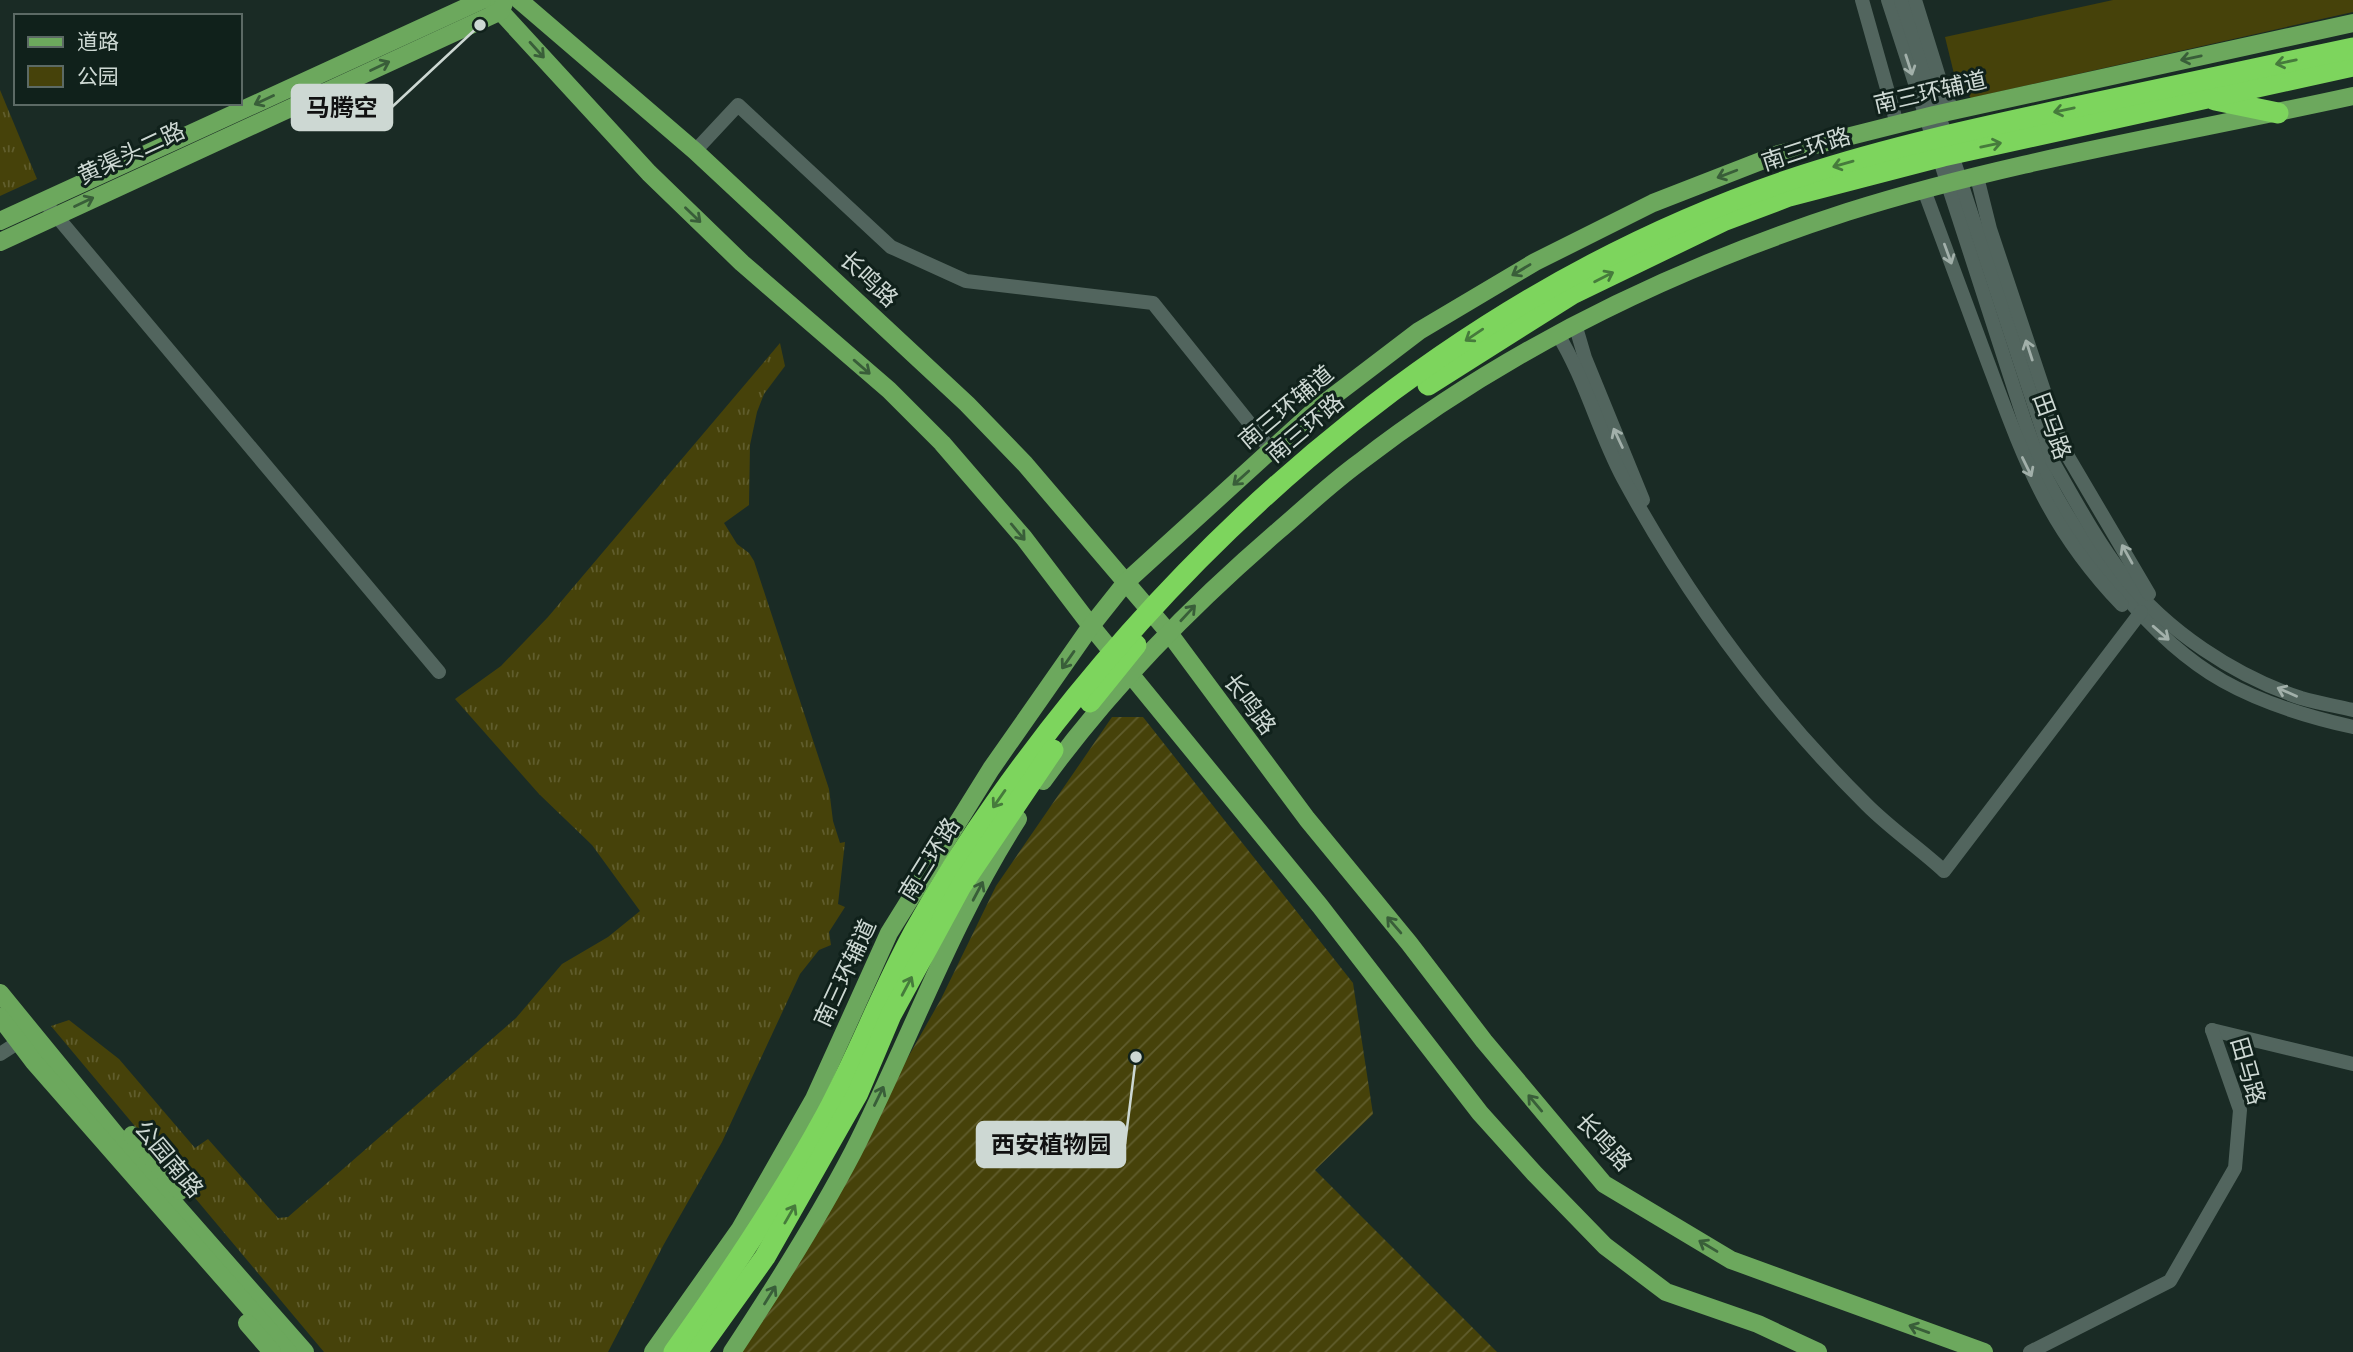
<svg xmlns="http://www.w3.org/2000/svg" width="2353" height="1352" font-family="'Space Grotesk','Noto Sans SC',sans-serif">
  <defs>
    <pattern id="grass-tufts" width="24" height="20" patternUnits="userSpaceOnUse" patternTransform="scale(1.75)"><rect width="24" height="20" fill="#46420a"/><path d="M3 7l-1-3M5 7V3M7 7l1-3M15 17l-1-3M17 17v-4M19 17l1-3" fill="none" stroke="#605d2d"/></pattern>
    <pattern id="garden-furrows" width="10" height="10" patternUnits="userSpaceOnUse" patternTransform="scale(1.75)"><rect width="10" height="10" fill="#46420a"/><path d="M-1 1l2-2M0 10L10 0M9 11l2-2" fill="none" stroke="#605d2d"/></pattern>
  </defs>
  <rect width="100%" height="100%" fill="#1a2b25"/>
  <!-- grass -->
  <g fill="url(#grass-tufts)">
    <path d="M0 90 37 179 0 196Z"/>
    <path d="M780 343 785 366 764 394 757 412 750 445 749 505 724 523 737 544 749 553 754 561 829 789 833 821 840 843 845 842 838 904 845 907 829 932 831 945 819 950 800 974 722 1142 664 1244 608 1352H324L51 1026 69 1020 119 1059 195 1148 208 1139 278 1218 288 1217 516 1018 562 964 608 937 640 911 592 845 539 794 455 699 501 666 548 617Z"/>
  </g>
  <!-- park -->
  <path fill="#46420a" d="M2113 0H2353V12L1971 98 1956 82 1945 37Z"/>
  <!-- garden -->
  <path fill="url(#garden-furrows)" d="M1112 717H1143L1353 983 1373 1114 1315 1170 1497 1352H741L941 999 996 886Z"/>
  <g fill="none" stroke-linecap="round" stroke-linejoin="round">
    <!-- minor -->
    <g stroke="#52655e" stroke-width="14">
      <path d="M1862 0 1897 124"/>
      <path d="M1888 0 2024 419C2031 439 2038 460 2047 479 2086 553 2149 639 2223 681 2264 704 2308 717 2353 727"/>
      <path d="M1901 0 2053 462C2075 500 2096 540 2123 575 2166 631 2235 676 2301 698 2318 703 2336 706 2353 710"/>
      <path d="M1915 0 1943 90 1953 111"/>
      <path d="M695 151 738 105 891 247 966 281 1153 303 1271 450"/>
      <path d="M1977 177 1990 229 2063 448 2149 594"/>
      <path d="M1924 190C1945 247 1966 304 1987 360 2024 459 2047 527 2122 605"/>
      <path d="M43 200 439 672"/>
      <path d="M1575 324 1585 358 1643 500"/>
      <path d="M1557 333C1585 378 1598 431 1623 478 1688 598 1770 709 1867 805 1891 829 1919 848 1944 871L2141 612"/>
      <path d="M2212 1030 2353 1064"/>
      <path d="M0 1054 25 1038"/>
      <path d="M2030 1352 2170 1281 2235 1168 2240 1110 2212 1030"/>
    </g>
    <!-- major -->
    <g stroke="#6ca85d" stroke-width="18">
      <path d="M490 0 649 173 742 263 889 390 942 443 1024 538 1091 626 1320 906 1480 1113 1534 1173 1605 1246 1666 1292 1758 1324 1818 1352"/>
      <path d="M519 0 695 151 967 404 1025 464 1169 633 1307 819 1409 943 1484 1041 1604 1184 1731 1260 1984 1352"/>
      <path d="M0 221 482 0"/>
      <path d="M0 242 501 11 504 3"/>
      <path d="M1043 781C1110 688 1191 606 1278 531 1305 508 1331 483 1360 462 1506 349 1671 269 1847 212 2011 160 2185 133 2353 96"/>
      <path d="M0 993 143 1168 305 1352"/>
      <path d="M0 1017 34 1062 288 1352"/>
      <path d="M132 1135 180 1191"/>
      <path d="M247 1323 272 1352"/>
      <path d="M653 1352 740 1229 814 1099 889 933 991 769 1091 626 1126 582 1314 411 1419 331 1535 262 1653 203 1779 154 1934 115 2353 23"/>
      <path d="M732 1352C775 1287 817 1221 853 1152 909 1042 951 923 1018 819"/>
    </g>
    <!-- highway -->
    <g stroke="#7dd55d" stroke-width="21">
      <path d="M2215 100 2278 113"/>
      <path d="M1428 385 1572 294 1723 221 1789 196 1943 156 2353 66"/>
      <path d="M1090 702 1136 645"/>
      <path d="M674 1352C729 1275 781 1198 826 1115 858 1055 882 991 914 932 939 887 968 841 998 799 1197 519 1474 282 1804 175 1890 147 1978 128 2066 109 2162 89 2257 68 2353 48"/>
      <path d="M697 1352 765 1257 858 1093 891 1015 961 886 1053 750"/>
    </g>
  </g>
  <!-- one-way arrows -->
  <defs><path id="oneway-shaft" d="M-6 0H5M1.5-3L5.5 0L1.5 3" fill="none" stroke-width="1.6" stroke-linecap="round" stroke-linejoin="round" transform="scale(1.75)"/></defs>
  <g stroke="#395e39">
    <use href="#oneway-shaft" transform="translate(537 50) rotate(48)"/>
    <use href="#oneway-shaft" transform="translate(2191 58) rotate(168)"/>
    <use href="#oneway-shaft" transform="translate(380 66) rotate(-25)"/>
    <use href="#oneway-shaft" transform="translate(264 100) rotate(155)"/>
    <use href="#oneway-shaft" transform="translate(1727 174) rotate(159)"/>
    <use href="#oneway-shaft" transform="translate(84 202) rotate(-25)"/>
    <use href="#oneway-shaft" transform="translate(693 215) rotate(44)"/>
    <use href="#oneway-shaft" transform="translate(1521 270) rotate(149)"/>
    <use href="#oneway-shaft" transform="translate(862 367) rotate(41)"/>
    <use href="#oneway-shaft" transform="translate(1241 478) rotate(138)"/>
    <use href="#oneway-shaft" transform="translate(1018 532) rotate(50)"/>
    <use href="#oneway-shaft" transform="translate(1188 613) rotate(-47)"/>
    <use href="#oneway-shaft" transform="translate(1068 660) rotate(125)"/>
    <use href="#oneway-shaft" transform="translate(978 891) rotate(-62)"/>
    <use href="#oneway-shaft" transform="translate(1394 925) rotate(-131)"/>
    <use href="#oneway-shaft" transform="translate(879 1096) rotate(-64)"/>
    <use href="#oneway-shaft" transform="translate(1535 1103) rotate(-130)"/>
    <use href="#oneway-shaft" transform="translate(1708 1246) rotate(-149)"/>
    <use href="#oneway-shaft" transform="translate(770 1295) rotate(-58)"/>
    <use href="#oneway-shaft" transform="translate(1919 1329) rotate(-160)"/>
  </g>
  <g stroke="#467b3c">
    <use href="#oneway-shaft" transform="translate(2286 62) rotate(168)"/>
    <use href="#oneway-shaft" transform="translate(2064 110) rotate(168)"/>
    <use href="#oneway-shaft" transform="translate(1991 145) rotate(-12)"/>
    <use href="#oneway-shaft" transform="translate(1843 164) rotate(164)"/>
    <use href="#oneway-shaft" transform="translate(1604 277) rotate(-27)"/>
    <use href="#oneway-shaft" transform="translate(1474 335) rotate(146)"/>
    <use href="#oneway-shaft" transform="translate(999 799) rotate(125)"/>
    <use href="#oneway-shaft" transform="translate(907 986) rotate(-62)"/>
    <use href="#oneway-shaft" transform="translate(790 1214) rotate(-60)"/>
  </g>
  <g stroke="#a2b0aa">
    <use href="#oneway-shaft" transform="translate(1909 65) rotate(72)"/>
    <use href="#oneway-shaft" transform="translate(1948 254) rotate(70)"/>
    <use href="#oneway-shaft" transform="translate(2029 350) rotate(-108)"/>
    <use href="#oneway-shaft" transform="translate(1618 438) rotate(-115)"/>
    <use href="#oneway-shaft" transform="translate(2027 467) rotate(64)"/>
    <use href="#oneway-shaft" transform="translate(2127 554) rotate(-119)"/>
    <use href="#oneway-shaft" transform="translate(2161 633) rotate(41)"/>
    <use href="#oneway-shaft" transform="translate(2287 692) rotate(-156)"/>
  </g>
  <g text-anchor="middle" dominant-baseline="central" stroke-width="6" stroke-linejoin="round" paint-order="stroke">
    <!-- street labels -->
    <g font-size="23" fill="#cdd8d3" stroke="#10211b">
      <text transform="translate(1930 92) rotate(-13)">南三环辅道</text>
      <text transform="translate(1806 149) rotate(-18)">南三环路</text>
      <text transform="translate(131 153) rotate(-25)">黄渠头二路</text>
      <text transform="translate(869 279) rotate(43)">长鸣路</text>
      <text transform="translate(1286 407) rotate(-40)">南三环辅道</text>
      <text transform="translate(2052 426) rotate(70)">田马路</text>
      <text transform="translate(1305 428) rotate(-40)">南三环路</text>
      <text transform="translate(1250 704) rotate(53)">长鸣路</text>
      <text transform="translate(929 859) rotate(-58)">南三环路</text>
      <text transform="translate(845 973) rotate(-65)">南三环辅道</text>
      <text transform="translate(2248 1071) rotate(74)">田马路</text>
      <text transform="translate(1604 1142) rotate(47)">长鸣路</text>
      <text transform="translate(169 1159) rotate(50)">公园南路</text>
    </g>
  </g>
  <!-- callouts -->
  <path fill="none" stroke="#cdd8d3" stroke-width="2.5" d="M480 25L392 107M1136 1057L1125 1144"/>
  <g fill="#cdd8d3" stroke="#10211b" stroke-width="2.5">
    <circle cx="480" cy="25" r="7"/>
    <circle cx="1136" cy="1057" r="7"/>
  </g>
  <g fill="#cdd8d3" stroke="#cdd8d3" stroke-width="2.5">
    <rect x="292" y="85" width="100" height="45" rx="7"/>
    <rect x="977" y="1122" width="148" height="45" rx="7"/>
  </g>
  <g font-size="24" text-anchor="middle" font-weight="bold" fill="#111">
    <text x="342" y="116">马腾空</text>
    <text x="1051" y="1153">西安植物园</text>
  </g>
  <!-- legend -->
  <rect x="14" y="14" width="228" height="91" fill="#10211b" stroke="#5c6a65" stroke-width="2"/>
  <rect x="28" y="37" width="35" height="10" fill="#6ca85d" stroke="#5c6a65" stroke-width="2"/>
  <text x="77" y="49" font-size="21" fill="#cdd8d3">道路</text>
  <rect x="28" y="66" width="35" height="21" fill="#46420a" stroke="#5c6a65" stroke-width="2"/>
  <text x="77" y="84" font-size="21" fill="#cdd8d3">公园</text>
</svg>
